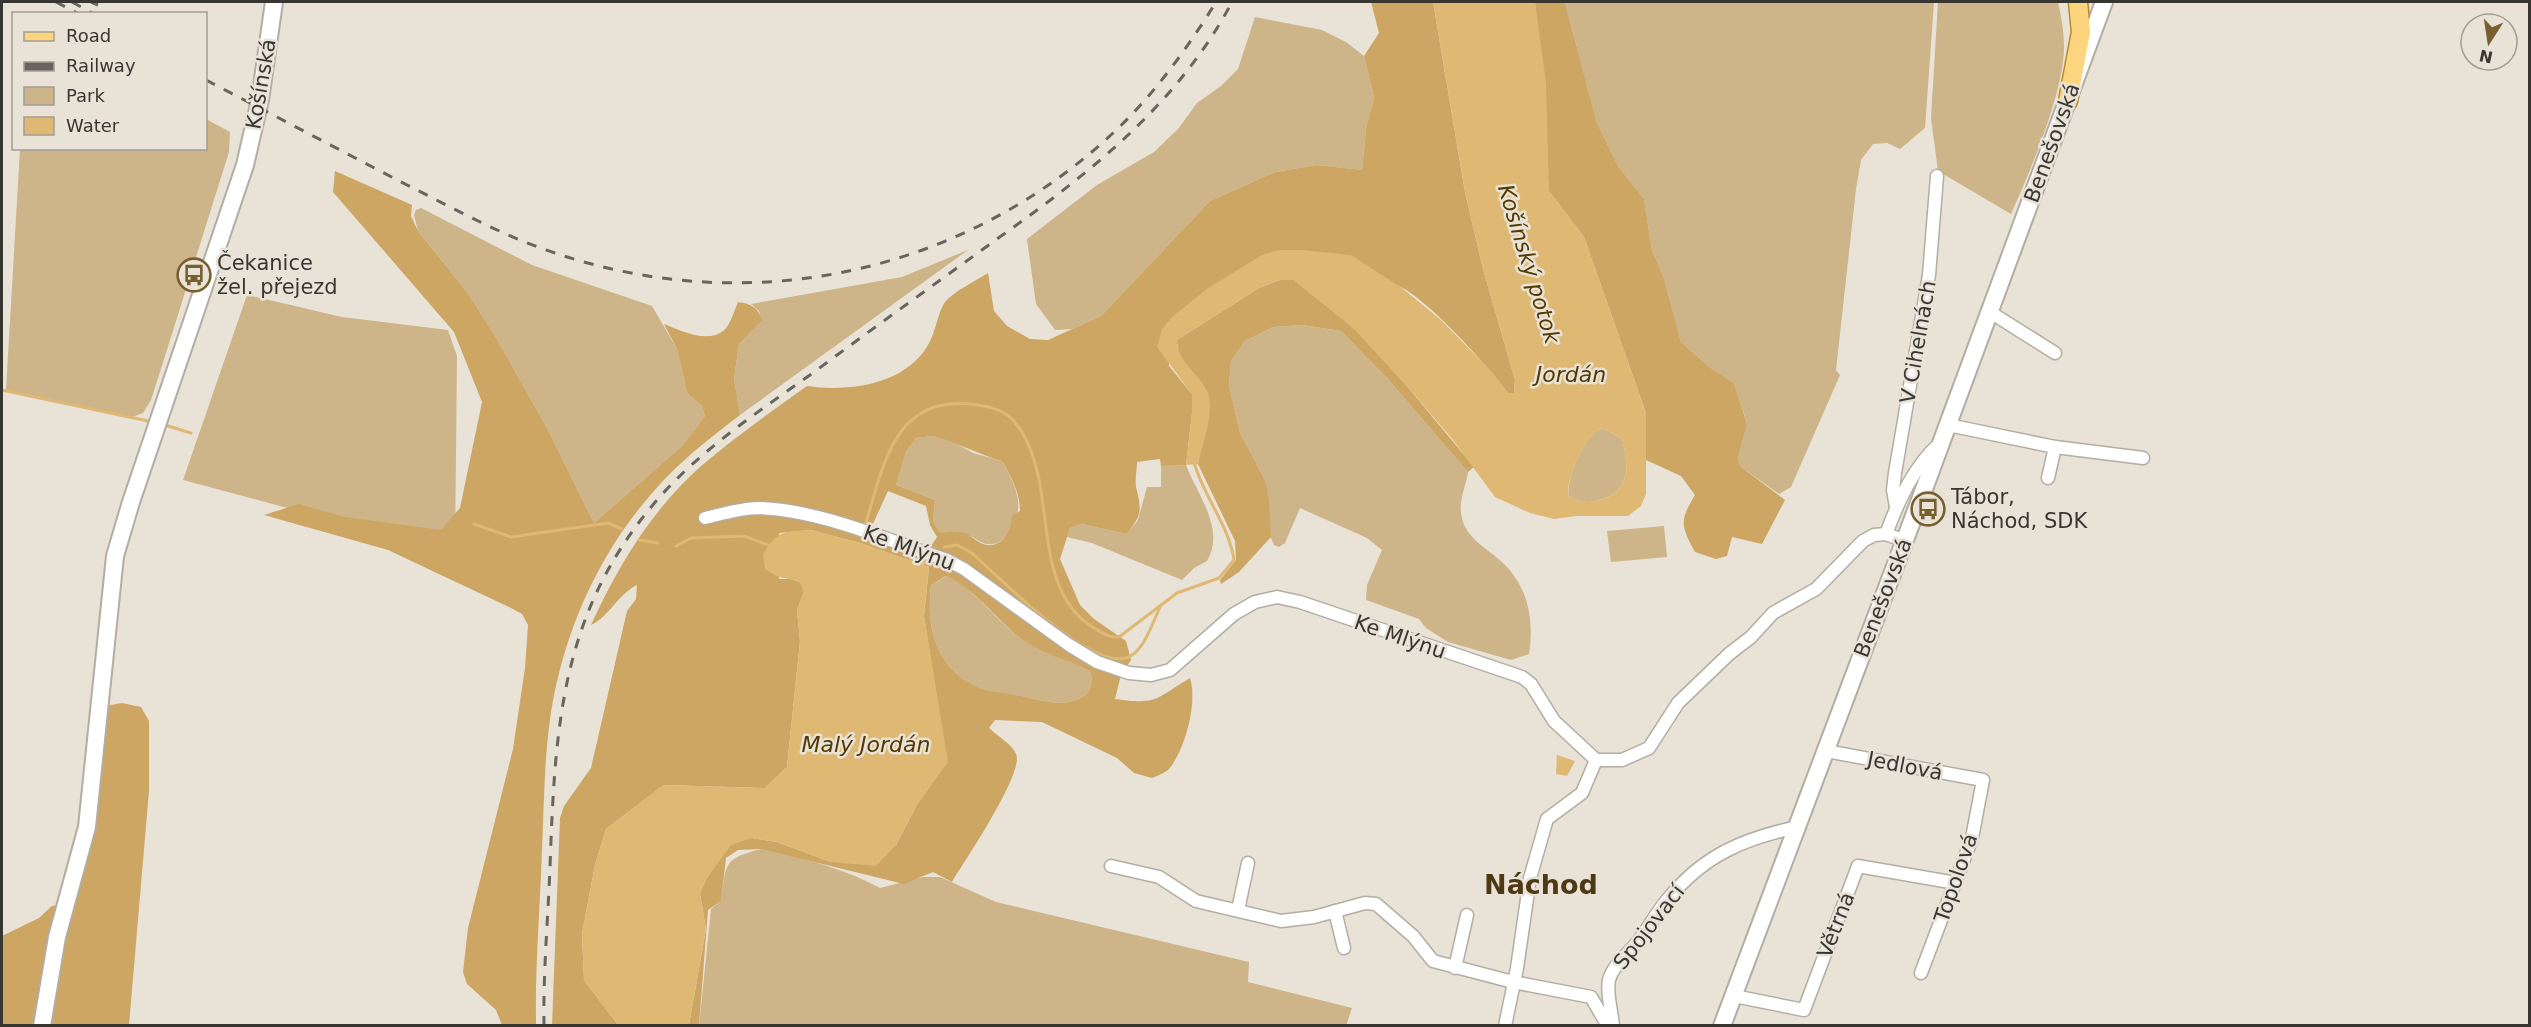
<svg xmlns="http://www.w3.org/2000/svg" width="2531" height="1027" font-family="'DejaVu Sans',sans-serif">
  <rect width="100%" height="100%" fill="#e9e2d7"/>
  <!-- green -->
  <g fill="#cdb489">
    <path d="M1565 2H1934L1925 128 1900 149 1887 143 1873 144 1861 160 1856 189 1836 370 1840 375 1791 487 1779 494 1740 466 1738 458 1747 423 1734 383 1708 366 1681 342 1664 278 1652 250 1644 199 1618 166 1597 123Z"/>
    <path d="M1938 2H2058C2061 16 2064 32 2064 47 2064 91 2030 172 2011 214L1938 171 1931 118Z"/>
    <path d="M1255 17 1322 30 1346 42 1364 56 1374 97 1366 129 1362 170 1317 165 1275 172 1210 201 1101 316 1072 329 1055 330 1036 304 1027 239 1097 185 1154 152 1178 129 1197 103 1221 86 1238 69Z"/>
    <path d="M206 119 230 132 229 152 166 353 151 400 143 413 132 417 6 390 20 149 206 148Z"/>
    <path d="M421 208 532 265 652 306 677 349 687 393 702 406 705 416 682 446 594 523 548 430 497 339 467 292 418 231 414 215 416 210Z"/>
    <path d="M968 250 740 415 734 378 739 344 761 320 759 311 751 304 902 277Z"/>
    <path d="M247 295 342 317 448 330 457 356 455 553 183 480Z"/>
    <path d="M1302 325 1341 331 1387 378 1468 472C1466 486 1459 500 1461 513 1464 539 1488 548 1504 564 1529 589 1534 621 1529 654L1511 660 1448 642 1426 628 1419 619 1366 600 1367 585 1382 550 1367 538 1300 508 1285 543 1279 547 1274 545 1271 538 1265 480 1240 433 1229 385 1231 361 1245 341 1273 327Z"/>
    <path d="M1603 428 1622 439C1629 465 1631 491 1600 500 1589 503 1579 503 1569 496 1565 480 1586 432 1603 428Z"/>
    <path d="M933 436 952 441 973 453 1002 461C1015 484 1026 505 1011 530 1006 537 1001 543 993 544 982 546 977 538 967 535 958 531 949 534 940 532L933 521 935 500 896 485 906 452 916 438Z"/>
    <path d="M1186 465C1197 494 1226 530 1207 561L1194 568 1182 580 1092 543 1067 537 1070 528 1082 524 1127 534 1138 520 1147 487H1161V466Z"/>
    <path d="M1664 526 1667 557 1611 562 1607 531Z"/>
    <path d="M947 576C976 590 992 617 1018 636 1040 653 1066 658 1090 671 1093 679 1092 690 1084 696 1066 708 1045 701 1026 697 1011 694 994 694 980 688 935 669 926 628 931 585Z"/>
    <path d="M761 849C803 858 843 868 880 888L923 877H940L996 902 1249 962 1248 982 1352 1008 1346 1026H699L711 909 721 901C727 865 721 859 761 849Z"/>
  </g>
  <!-- forest -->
  <g fill="#cca662" fill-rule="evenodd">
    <path d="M1371 2H1433L1465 192 1483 269 1515 380 1514 393H1508C1488 366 1430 302 1401 287 1370 272 1334 262 1302 250L1171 318 1169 366 1192 394V413L1186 465 1161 466 1160 459 1137 462C1137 471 1134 482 1137 491 1142 513 1141 515 1127 534L1082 524 1070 528 1060 559 1080 605 1094 619 1126 641 1131 660 1121 675 1115 699C1158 705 1155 699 1190 678 1198 702 1185 750 1169 769 1165 773 1157 776 1152 778L1134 773 1117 758 1042 722 995 720 989 728C997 736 1012 744 1016 754 1025 772 964 862 952 882L933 872 904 884 761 849 738 850 726 858 721 901 708 910 699 1025H689L706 929 700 894 706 879 731 844 751 838 777 842 831 862 896 845 918 803 947 762 924 616 929 567 860 543 811 530 779 533V579H790L800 582 804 591 797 610 800 641 787 767 765 788 664 785 606 829 595 865 582 934 584 980 618 1025 552 1026 560 818 564 806 591 768 627 611 636 599 637 585C618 594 610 616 591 625 618 566 651 511 700 467 733 438 771 412 807 386 848 392 905 385 928 345 936 332 937 314 945 302 954 291 976 281 988 273L994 311 1007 326 1030 339 1048 340 1101 316 1210 201 1275 172 1317 165 1362 170 1366 129 1374 97 1364 56 1379 33ZM933 436C957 442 977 454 1002 461 1011 476 1020 493 1020 511L1012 516C1012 533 999 553 979 542 972 538 967 532 958 532 952 531 947 533 940 532L933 521 935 500 896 485 906 452 916 438ZM888 491 926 506 930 525 937 537 924 557 866 539ZM946 576C976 590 993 616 1018 636 1040 654 1065 658 1090 671 1093 679 1092 690 1084 696 1066 708 1045 701 1026 697 1011 694 994 693 980 688 935 669 926 628 931 585Z"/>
    <path d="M1535 2H1565L1597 123 1618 166 1644 199 1652 250 1664 278 1681 342 1708 366 1734 383 1747 424 1738 458 1740 466 1785 500 1762 544 1732 537 1727 556 1716 559 1695 552C1681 526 1679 521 1695 495L1681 476 1646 460V413L1584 237 1549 191Z"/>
    <path d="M335 171 412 205 411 216 418 231 467 292 497 339 548 430 594 523 682 446 705 416 702 406 687 393 677 349 664 324C680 330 706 344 723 331 730 326 734 311 738 302 751 304 758 307 762 320L739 344 734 378 740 415C723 428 706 441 690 455 611 524 562 623 549 727 544 767 544 808 542 849 540 908 535 967 536 1025H502L496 1010 467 984 463 972 468 928 513 749 525 668 528 625 522 614 511 608 388 550 264 515 299 504 344 517 441 530 460 508 482 402 454 332 333 192Z"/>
    <path d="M1280 280H1294L1355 329 1406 385 1474 467 1468 472 1387 378 1341 331 1302 325 1273 327 1245 341 1231 361 1229 385 1240 433 1265 480 1269 500 1271 537 1239 572 1221 584 1220 580 1236 560 1235 541 1198 464 1201 449 1192 371C1183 364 1177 351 1177 340L1259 288Z"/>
    <path d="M122 703 141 707 149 721V791L129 1025 2 1026V936L39 918 52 906 69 904 105 706Z"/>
  </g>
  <!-- water -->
  <g fill="#dfb974" fill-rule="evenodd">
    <path d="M1433 2H1535L1546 83 1549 191 1584 237 1646 413V494L1641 506 1628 516H1576L1554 519 1530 513 1495 497 1453 440 1406 385 1354 329 1294 280H1280L1259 288 1177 340C1177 362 1198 372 1207 391 1216 409 1202 446 1198 464L1186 465 1192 413V394L1157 347 1162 329 1171 318 1208 288 1262 255 1278 250H1302L1351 255 1402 288 1441 320 1493 373 1508 393H1514L1515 380 1483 269 1465 192ZM1603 428 1622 439C1629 465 1631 491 1600 500 1589 503 1579 502 1569 496 1564 481 1587 432 1603 428Z"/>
    <path d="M811 530 860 543 929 567 924 616 948 762 918 803 896 845 876 866 831 862 777 842 751 838 731 845 706 879 700 894 706 929 689 1025H618L584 980 582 934 595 865 606 829 664 785 765 788 787 767 800 641 797 610 804 591 800 582C783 576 782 581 765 569L763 555C777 530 783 532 811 530Z"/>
    <path d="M1557 755 1575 761 1567 776 1556 774Z"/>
  </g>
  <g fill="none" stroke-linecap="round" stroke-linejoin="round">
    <!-- stream -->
    <g stroke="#dfb974" stroke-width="3">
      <path d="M2 390 148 421"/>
      <path d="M165 425 191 433"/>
      <path d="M474 524 511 537 608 523 622 529"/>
      <path d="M864 529C884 465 893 392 978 405 1006 409 1016 418 1028 444 1055 501 1033 591 1094 628 1103 633 1109 638 1119 637L1177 593 1219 578 1234 560C1229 525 1203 496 1194 462"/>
      <path d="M639 540 658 543"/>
      <path d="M676 546 691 538 744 536 768 545"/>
      <path d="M944 547 957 545 972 553C1001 579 1087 668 1126 658 1144 653 1153 621 1161 605"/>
      <path d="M921 567 926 561"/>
    </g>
    <defs>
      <g id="street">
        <path d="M1990 312 2055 353"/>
        <path d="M1948 425 2055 447 2048 478"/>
        <path d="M2055 447 2143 458"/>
        <path d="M1896 507 1893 490 1895 473 1929 275 1937 176"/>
        <path d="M705 518C722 514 742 508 759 508 821 510 889 541 947 560L964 569 1069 645 1097 662 1129 673 1151 675 1170 670 1234 614 1255 602 1277 597 1300 602 1522 677 1531 684 1554 721 1596 760H1622L1649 748 1678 703 1729 654 1751 637 1773 613 1816 589 1863 541 1874 535 1886 534 1905 541"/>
        <path d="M1886 534C1898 502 1913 467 1940 443"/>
        <path d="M1826 751 1983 780 1972 838 1921 973"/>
        <path d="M1111 866 1159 877 1196 901 1281 921 1314 917 1365 903 1376 904 1413 936 1433 961 1513 982 1591 997 1608 1026"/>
        <path d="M1238 910 1248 863"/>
        <path d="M1335 911 1344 948"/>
        <path d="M1455 968 1467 915"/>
        <path d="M1734 996 1804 1010 1858 866 1956 883"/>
        <path d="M1505 1026 1517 968 1530 878 1547 819 1582 793 1596 760"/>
        <path d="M1613 1026C1612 1012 1606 993 1609 980 1613 964 1630 953 1639 940 1649 927 1657 912 1668 899 1704 855 1743 839 1797 827"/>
      </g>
      <g id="secondary">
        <path d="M42 1026 57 937 87 827 115 556 131 502 245 165 260 100 274 2"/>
        <path d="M1722 1026 1920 500 2104 2"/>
      </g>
      <path id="primary" d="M2068 101 2081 32 2078 2"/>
    </defs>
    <!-- street casing -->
    <use href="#street" stroke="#b3ada2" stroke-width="15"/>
    <!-- secondary casing -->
    <use href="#secondary" stroke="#b3ada2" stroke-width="20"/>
    <!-- primary casing -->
    <use href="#primary" stroke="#b78b2b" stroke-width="21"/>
    <!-- street -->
    <use href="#street" stroke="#fff" stroke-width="12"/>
    <!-- secondary -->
    <use href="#secondary" stroke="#fff" stroke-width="16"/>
    <!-- primary -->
    <use href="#primary" stroke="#fdd57e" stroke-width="18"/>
    <!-- rail -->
    <g stroke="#68645e" stroke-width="3" stroke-dasharray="10 10" stroke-linecap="butt">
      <path d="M56 2 79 14"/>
      <path d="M72 2 94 14"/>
      <path d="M91 2 98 5"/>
      <path d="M206 80C273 115 340 150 407 185 455 209 503 236 555 253 750 319 961 274 1112 134 1153 96 1187 49 1216 2"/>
      <path d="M544 1026C543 973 548 919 550 867 555 730 560 616 652 506 696 453 755 414 810 375 872 329 935 284 997 239 1090 173 1178 104 1232 2"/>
    </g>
  </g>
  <!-- icons -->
  <defs>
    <symbol id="bus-ring" viewBox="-11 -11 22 22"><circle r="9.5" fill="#e9e2d7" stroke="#785f30" stroke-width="1.5"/><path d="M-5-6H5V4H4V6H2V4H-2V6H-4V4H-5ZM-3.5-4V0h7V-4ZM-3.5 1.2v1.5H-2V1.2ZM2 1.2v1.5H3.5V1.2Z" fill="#785f30"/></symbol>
  </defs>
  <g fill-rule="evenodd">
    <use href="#bus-ring" x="175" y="256" width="38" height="38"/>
    <use href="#bus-ring" x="1909" y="490" width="38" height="38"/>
  </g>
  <g text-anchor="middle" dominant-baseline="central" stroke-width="5" stroke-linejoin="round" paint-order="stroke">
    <!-- street labels -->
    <g font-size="21" fill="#383631" stroke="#e9e2d7">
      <text transform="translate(261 84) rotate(-80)">Košínská</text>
      <text transform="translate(2052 143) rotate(-70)">Benešovská</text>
      <text transform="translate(1918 342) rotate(-80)">V Cihelnách</text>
      <text transform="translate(909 548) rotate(20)">Ke Mlýnu</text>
      <text transform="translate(1883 598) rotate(-69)">Benešovská</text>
      <text transform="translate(1400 637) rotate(19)">Ke Mlýnu</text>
      <text transform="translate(1905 766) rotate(11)">Jedlová</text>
      <text transform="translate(1956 878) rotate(-71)">Topolová</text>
      <text transform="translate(1836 925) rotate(-69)">Větrná</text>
      <text transform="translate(1649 927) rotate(-52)">Spojovací</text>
    </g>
    <!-- poi labels -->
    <g font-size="21" fill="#383631" stroke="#e9e2d7" text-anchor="start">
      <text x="217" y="263">Čekanice<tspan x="217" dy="24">žel. přejezd</tspan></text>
      <text x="1951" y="497">Tábor,<tspan x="1951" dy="24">Náchod, SDK</tspan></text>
    </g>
    <!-- water labels -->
    <g font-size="22" font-style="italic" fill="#533a00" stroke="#e9e2d7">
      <text transform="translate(1529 264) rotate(73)">Košínský potok</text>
      <text x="1571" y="374">Jordán</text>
      <text x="866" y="744">Malý Jordán</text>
    </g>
    <!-- district labels -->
    <g font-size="27" font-weight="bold" fill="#4d3913" stroke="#e9e2d7">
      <text x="1541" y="884">Náchod</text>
    </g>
  </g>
  <!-- border -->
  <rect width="2531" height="1027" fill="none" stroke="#383631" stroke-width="6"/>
  <!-- legend -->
  <rect x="12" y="12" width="195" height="138" fill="#e9e2d7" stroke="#a29d95" stroke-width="1.5"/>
  <rect x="24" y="32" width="30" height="9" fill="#fdd57e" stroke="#a29d95" stroke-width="1.5"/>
  <text x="66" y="42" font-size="18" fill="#383631">Road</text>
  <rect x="24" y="62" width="30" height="9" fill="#68645e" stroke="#a29d95" stroke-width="1.5"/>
  <text x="66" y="72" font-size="18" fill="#383631">Railway</text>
  <rect x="24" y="87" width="30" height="18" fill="#cdb489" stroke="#a29d95" stroke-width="1.5"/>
  <text x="66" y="102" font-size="18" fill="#383631">Park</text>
  <rect x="24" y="117" width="30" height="18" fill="#dfb974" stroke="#a29d95" stroke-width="1.5"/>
  <text x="66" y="132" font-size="18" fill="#383631">Water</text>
  <!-- north arrow -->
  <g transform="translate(2489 42) rotate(192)"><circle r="28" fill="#e9e2d7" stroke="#a29d95" stroke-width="1.5"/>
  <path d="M0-4.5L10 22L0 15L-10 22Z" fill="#785f30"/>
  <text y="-9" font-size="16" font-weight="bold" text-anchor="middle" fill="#383631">N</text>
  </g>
</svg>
